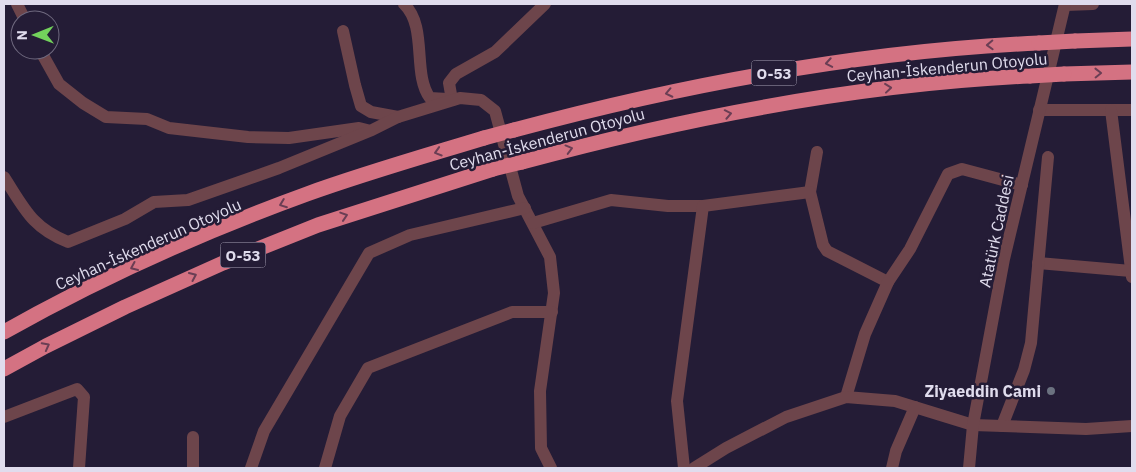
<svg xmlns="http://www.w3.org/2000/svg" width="1136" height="472" font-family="'IBM Plex Sans',sans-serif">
  <rect width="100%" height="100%" fill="#241c36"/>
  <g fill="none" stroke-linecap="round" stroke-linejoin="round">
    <!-- minor -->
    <g stroke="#6d454b" stroke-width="12">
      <path d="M17 4 25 20"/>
      <path d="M404 4C428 27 412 74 430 98L447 99"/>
      <path d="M1065 5 1093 4"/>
      <path d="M343 31 355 85 361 106 371 112 398 117"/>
      <path d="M40 50 59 84 83 103 106 117 147 119 169 128 248 137 289 138 359 128 367 130"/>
      <path d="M452 100 449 83 456 74 495 52 545 4"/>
      <path d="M1039 110H1132"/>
      <path d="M1111 110 1132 277"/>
      <path d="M817 152 810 192 823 245 827 251 888 282"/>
      <path d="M4 177C24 208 32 228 68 242L125 219 154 202 188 200 279 168 372 130 398 117 460 98 481 100 495 111 518 196 550 257 554 293 540 391 541 448 551 468"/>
      <path d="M533 223 611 200 668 206H703"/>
      <path d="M1038 263 1131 271"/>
      <path d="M846 397 865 334 888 282 910 249 948 174 962 169 1022 185"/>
      <path d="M4 417 77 389 84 397 79 468"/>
      <path d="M1002 426 1024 370 1031 343 1048 157"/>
      <path d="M193 437V468"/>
      <path d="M251 468 264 431 369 253 410 235 525 208"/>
      <path d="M325 468 340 416 368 368 512 312H552"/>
      <path d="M684 468 677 401 703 206 810 192"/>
      <path d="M694 468 726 448 786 417 846 397 895 401 973 425 1086 429 1132 426"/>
      <path d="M892 468 896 451 915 407"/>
      <path d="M969 468 973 425 1004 259 1065 4"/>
    </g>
    <!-- highway -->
    <g stroke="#d47282" stroke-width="15">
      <path d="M1075 41 1132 39"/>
      <path d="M1064 74 1132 72"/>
      <path d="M514 130C685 84 861 51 1039 43"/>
      <path d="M522 162C688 117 858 84 1030 76"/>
      <path d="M4 332C98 279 205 231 307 194 365 173 425 156 484 138"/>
      <path d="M4 369 46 346 125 307 223 263 318 225 493 169"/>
    </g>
    <!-- highway-bridge -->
    <g stroke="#d47282" stroke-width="15">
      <path d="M1039 43 1075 41"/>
      <path d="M1030 76 1064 74"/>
      <path d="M484 138 514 130"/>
      <path d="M493 169 522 162"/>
    </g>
  </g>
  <!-- one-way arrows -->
  <defs><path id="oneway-chevron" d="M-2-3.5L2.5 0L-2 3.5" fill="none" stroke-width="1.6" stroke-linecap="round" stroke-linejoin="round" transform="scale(1.25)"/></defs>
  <g stroke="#6a3e54">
    <use href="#oneway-chevron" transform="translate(990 45) rotate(178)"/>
    <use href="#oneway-chevron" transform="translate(829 63) rotate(170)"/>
    <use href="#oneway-chevron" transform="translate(1098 73) rotate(-1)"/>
    <use href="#oneway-chevron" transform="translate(888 88) rotate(-6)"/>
    <use href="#oneway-chevron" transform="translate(669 93) rotate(168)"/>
    <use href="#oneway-chevron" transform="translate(728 114) rotate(-11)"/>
    <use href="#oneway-chevron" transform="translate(569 149) rotate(-15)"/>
    <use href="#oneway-chevron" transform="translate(438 152) rotate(163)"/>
    <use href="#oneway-chevron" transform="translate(283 204) rotate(159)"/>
    <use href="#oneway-chevron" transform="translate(344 216) rotate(-18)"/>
    <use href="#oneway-chevron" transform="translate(134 267) rotate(156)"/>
    <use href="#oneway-chevron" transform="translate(193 276) rotate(-24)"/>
    <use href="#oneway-chevron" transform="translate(46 346) rotate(-28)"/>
  </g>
  <!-- markers -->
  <circle fill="#6b7280" stroke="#241c36" stroke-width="2" cx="1051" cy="391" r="5"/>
  <g text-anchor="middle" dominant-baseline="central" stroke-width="5" stroke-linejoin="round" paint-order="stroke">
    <!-- shield labels -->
    <g fill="#241c36" stroke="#a8a2b6" stroke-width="1">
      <rect x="751.5" y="60.5" width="45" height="25" rx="4"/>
      <rect x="220.5" y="242.5" width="45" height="25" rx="4"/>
    </g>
    <g font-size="15" font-weight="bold" fill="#e0dced">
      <text x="774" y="73">O-53</text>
      <text x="243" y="255">O-53</text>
    </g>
    <!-- street labels -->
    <g font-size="16" fill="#e0dced" stroke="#241c36">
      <text transform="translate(947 67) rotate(-5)">Ceyhan-İskenderun Otoyolu</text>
      <text transform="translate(547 139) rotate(-15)">Ceyhan-İskenderun Otoyolu</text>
      <text transform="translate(996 231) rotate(-78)">Atatürk Caddesi</text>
      <text transform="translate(148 244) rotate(-24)">Ceyhan-İskenderun Otoyolu</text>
    </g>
    <!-- poi labels -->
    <g font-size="16" font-weight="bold" fill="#e0dced" stroke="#241c36" text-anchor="end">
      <text x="1041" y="391">Ziyaeddin Cami</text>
    </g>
  </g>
  <!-- border -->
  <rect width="1136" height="472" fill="none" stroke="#e0dced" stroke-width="10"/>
  <!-- north arrow -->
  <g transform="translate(35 35) rotate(269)"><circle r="24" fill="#241c36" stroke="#6f697f"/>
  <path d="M0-4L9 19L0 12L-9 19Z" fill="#73d25c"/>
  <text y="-8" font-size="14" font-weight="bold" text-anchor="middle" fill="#e0dced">N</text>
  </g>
</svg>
